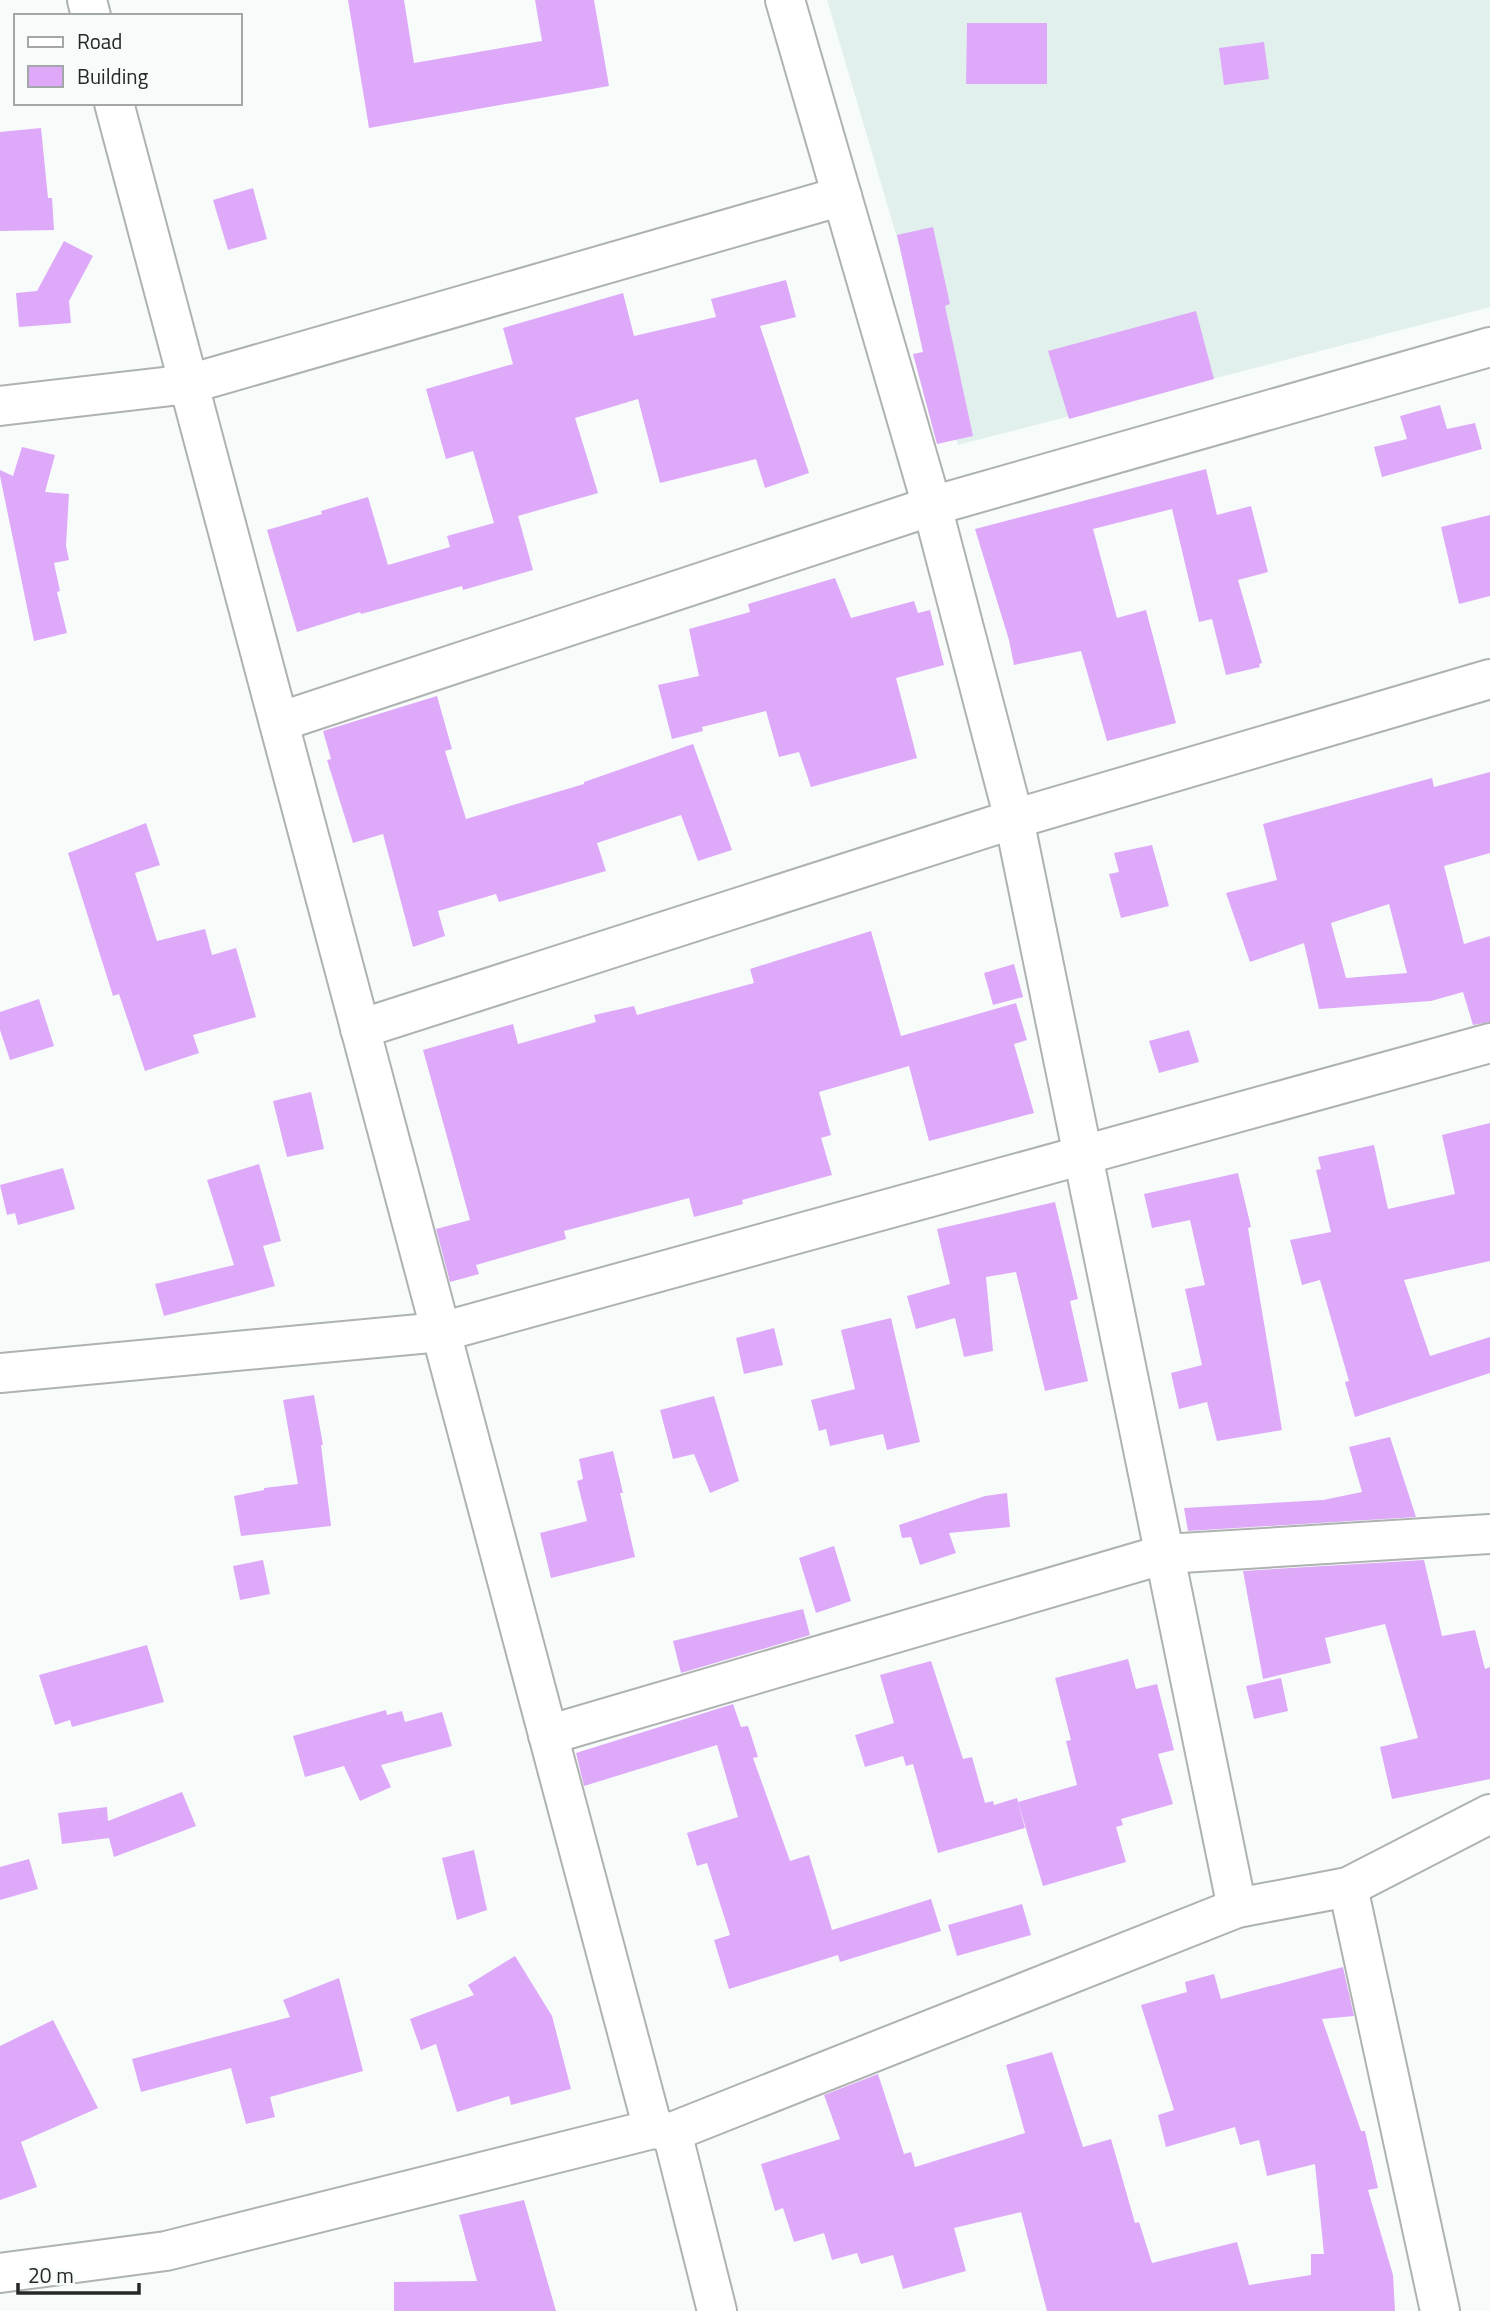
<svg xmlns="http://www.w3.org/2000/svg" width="1490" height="2311" font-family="'Titillium Web',sans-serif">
  <rect width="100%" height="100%" fill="#f7fcfb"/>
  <!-- built -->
  <path fill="#e2f0ed" d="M827 0H1490V307L958 445Z"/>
  <!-- building -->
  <g fill="#dea9f8" fill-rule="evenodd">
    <path d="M348 0H404L414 63 542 41 535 0H594L609 86 369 128Z"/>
    <path d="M967 23H1047V84H966Z"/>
    <path d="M1264 42 1269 79 1224 85 1219 48Z"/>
    <path d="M41 128 48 198H52L54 230 0 231V132Z"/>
    <path d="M253 188 267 239 228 250 213 200Z"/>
    <path d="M933 227 950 304 945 306 973 436 937 444 913 354 923 352 897 235Z"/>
    <path d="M64 241 93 256 69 301 71 323 19 327 16 293 37 291Z"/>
    <path d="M786 280 796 317 760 326 809 473 765 488 756 459 660 483 638 399 575 418 598 493 518 516 533 570 463 590 462 586 361 614 360 612 297 632 267 530 322 514 321 511 368 497 388 565 450 547 447 536 494 523 473 451 446 459 426 389 513 364 503 328 623 293 634 336 716 317 711 299Z"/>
    <path d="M1196 311 1214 379 1069 419 1048 351Z"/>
    <path d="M1440 405 1447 429 1475 423 1482 449 1382 477 1374 447 1407 439 1400 416Z"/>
    <path d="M22 447 55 455 45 492 69 494 66 546 69 560 54 563 60 591 57 592 67 633 34 641 0 476V470L13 476Z"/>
    <path d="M1206 469 1217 515 1251 506 1268 572 1238 580 1262 663 1259 664 1260 667 1226 675 1212 619 1199 622 1172 509 1093 529 1117 618 1146 610 1176 723 1107 741 1081 651 1014 665 1009 640 975 529Z"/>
    <path d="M1490 515V596L1459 604 1441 527Z"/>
    <path d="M835 578 851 618 914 601 918 613 930 610 944 665 896 678 917 758 811 787 799 752 779 757 766 711 702 727 703 731 672 739 658 685 699 676 689 629 750 612 748 604Z"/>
    <path d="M437 696 452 749 445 751 466 819 584 784V782L693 744 732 850 698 861 681 815 597 843 606 871 499 902 496 894 438 911 445 936 413 947 383 834 353 843 327 760 331 759 323 731Z"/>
    <path d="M1490 772V853L1444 866 1464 944 1490 936V1022L1473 1025 1463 992 1431 1001 1319 1009 1304 943 1250 962 1226 893 1277 880 1263 824 1432 778 1434 787ZM1389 904 1407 973 1346 978 1331 923Z"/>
    <path d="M146 823 160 865 135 873 157 941 205 929 212 955 236 948 256 1017 193 1035 199 1053 145 1071 119 994 113 996 68 853Z"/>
    <path d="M1152 845 1169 906 1121 918 1109 874 1119 872 1114 853Z"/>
    <path d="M871 931 901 1036 1016 1003 1027 1040 1014 1044 1034 1113 929 1141 909 1066 819 1092 831 1135 821 1138 832 1175 742 1200 743 1204 694 1217 689 1198 564 1231 566 1239 476 1265 479 1274 450 1282 436 1229 470 1220 423 1050 513 1024 518 1044 596 1022 594 1015 634 1006 637 1015 754 983 750 969Z"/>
    <path d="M1014 964 1023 997 993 1005 984 973Z"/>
    <path d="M39 999 54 1046 10 1060 0 1030V1012Z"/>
    <path d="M1189 1030 1199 1062 1159 1073 1149 1041Z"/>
    <path d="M311 1092 324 1149 287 1157 273 1101Z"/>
    <path d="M1490 1123V1261L1404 1280 1430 1356 1490 1337V1373L1355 1417 1345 1382 1349 1381 1320 1280 1302 1285 1290 1240 1331 1232 1316 1170 1321 1169 1318 1157 1374 1145 1388 1209 1455 1194 1442 1135Z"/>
    <path d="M259 1164 281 1241 263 1246 275 1286 164 1316 155 1284 234 1265 207 1180Z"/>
    <path d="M63 1168 75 1209 18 1225 15 1213 7 1215 0 1185Z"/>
    <path d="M1238 1173 1251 1227 1248 1228 1282 1430 1217 1441 1207 1402 1179 1409 1171 1373 1202 1365 1185 1289 1205 1285 1190 1220 1152 1228 1144 1194Z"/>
    <path d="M1055 1202 1078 1299 1070 1301 1088 1381 1045 1391 1016 1272 986 1277 993 1351 964 1357 955 1318 916 1329 907 1296 950 1284 937 1229Z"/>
    <path d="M891 1318 920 1442 887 1450 883 1434 830 1446 826 1429 819 1431 811 1400 855 1389 841 1330Z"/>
    <path d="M774 1328 783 1365 744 1374 736 1338Z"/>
    <path d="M314 1395 323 1445H321L331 1526 241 1536 234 1496 264 1490V1488L298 1484 283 1400Z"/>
    <path d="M714 1396 739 1481 710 1493 694 1454 673 1459 660 1410Z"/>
    <path d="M1390 1437 1416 1517 1188 1531 1184 1508 1323 1500 1362 1492 1349 1447Z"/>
    <path d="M613 1451 623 1493H620L635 1557 551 1578 540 1533 587 1521 577 1481 583 1479 579 1459Z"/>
    <path d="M1007 1493 1010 1527 949 1533 956 1553 920 1565 911 1537 902 1538 899 1525 985 1496Z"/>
    <path d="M834 1546 851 1601 816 1613 799 1558Z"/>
    <path d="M263 1560 270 1594 240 1600 233 1566Z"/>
    <path d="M1424 1560 1442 1636 1475 1630 1485 1669 1490 1667V1779L1392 1799 1380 1747 1418 1738 1385 1624 1325 1638 1331 1663 1263 1679 1243 1571Z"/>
    <path d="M803 1609 810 1635 681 1673 673 1641Z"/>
    <path d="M147 1645 164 1702 72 1727 70 1720 55 1725 39 1675Z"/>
    <path d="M1128 1659 1136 1689 1157 1684 1174 1750 1158 1754 1173 1804 1121 1819 1123 1825 1116 1827 1126 1862 1043 1886 1018 1802 1077 1785 1066 1741 1071 1740 1055 1678Z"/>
    <path d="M931 1661 963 1759 972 1757 985 1803 993 1801 994 1805 1017 1798 1025 1828 938 1853 913 1764 906 1766 903 1756 865 1767 855 1735 894 1723 880 1675Z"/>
    <path d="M1281 1678 1288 1711 1254 1719 1246 1686Z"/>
    <path d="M733 1704 741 1727 748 1726 758 1757 753 1758 790 1861 809 1855 832 1930 931 1899 941 1931 840 1962 838 1955 729 1989 714 1940 730 1935 707 1863 697 1866 687 1833 738 1817 717 1745 584 1786 576 1753Z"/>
    <path d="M386 1710 387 1715 402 1711 405 1722 442 1712 452 1746 381 1765 391 1787 360 1801 344 1766 305 1777 293 1736Z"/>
    <path d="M182 1792 196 1826 114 1857 109 1838 62 1844 58 1813 107 1807 108 1821Z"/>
    <path d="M474 1850 487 1910 457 1920 442 1858Z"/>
    <path d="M29 1859 38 1889 0 1900V1867Z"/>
    <path d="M1022 1904 1031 1935 957 1956 948 1925Z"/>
    <path d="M515 1956 552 2016 571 2089 511 2105 509 2096 457 2112 436 2044 421 2050 410 2019 474 1995 468 1985Z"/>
    <path d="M1343 1967 1354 2016 1322 2019 1361 2131H1365L1378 2188 1368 2190 1393 2275 1395 2311H1047L1021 2212 954 2228 966 2271 903 2289 893 2255 861 2264 857 2253 832 2260 824 2233 794 2242 783 2208 775 2211 761 2164 840 2139 824 2095 878 2074 904 2154 911 2152 915 2167 1025 2133 1006 2065 1052 2052 1083 2147 1111 2139 1135 2223 1139 2222 1152 2263 1237 2242 1249 2285 1311 2275V2254H1324L1315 2164 1267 2176 1259 2140 1240 2145 1235 2127 1166 2147 1158 2115 1174 2110 1141 2005 1187 1992 1185 1982 1214 1974 1221 1999Z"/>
    <path d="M339 1978 363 2071 270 2097 275 2117 246 2124 231 2068 141 2092 132 2059 290 2017 283 2000Z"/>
    <path d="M53 2020 98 2108 21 2142 37 2187 0 2200V2046Z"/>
    <path d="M524 2200 556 2311H394V2282L477 2281 459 2215Z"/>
  </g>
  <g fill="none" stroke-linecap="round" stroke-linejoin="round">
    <defs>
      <g id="street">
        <path d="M87 0 91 16"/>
        <path d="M785 0 932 506 1014 819 1237 1908"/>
        <path d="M114 103 653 2129"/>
        <path d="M0 406 189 384 842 196"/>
        <path d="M279 722 932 506 1490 347"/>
        <path d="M360 1029 1014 819 1490 679"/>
        <path d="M0 1373 441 1332 1490 1043"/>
        <path d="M548 1735 1165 1554 1490 1534"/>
        <path d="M1348 1887 1440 2311"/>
        <path d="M672 2132 717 2311"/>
        <path d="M0 2273 166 2251 653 2129 672 2132 1237 1908 1348 1887 1490 1814"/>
      </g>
    </defs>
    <!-- street casing -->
    <use href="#street" stroke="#aeb2b1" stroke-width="42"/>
    <!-- street -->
    <use href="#street" stroke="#fff" stroke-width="38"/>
  </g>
  <!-- legend -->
  <rect x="14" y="14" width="228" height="91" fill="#f7fcfb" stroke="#a3a7a7" stroke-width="2"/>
  <rect x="28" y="37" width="35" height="10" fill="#ffffff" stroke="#a3a7a7" stroke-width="2"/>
  <text x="77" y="49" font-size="21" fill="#262828">Road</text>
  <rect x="28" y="66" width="35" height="21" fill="#dea9f8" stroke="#a3a7a7" stroke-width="2"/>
  <text x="77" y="84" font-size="21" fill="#262828">Building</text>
  <!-- scale -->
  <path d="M18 2283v10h121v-10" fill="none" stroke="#262828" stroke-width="3.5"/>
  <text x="28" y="2283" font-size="21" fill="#262828" stroke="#f7fcfb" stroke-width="5" paint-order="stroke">20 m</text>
</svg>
